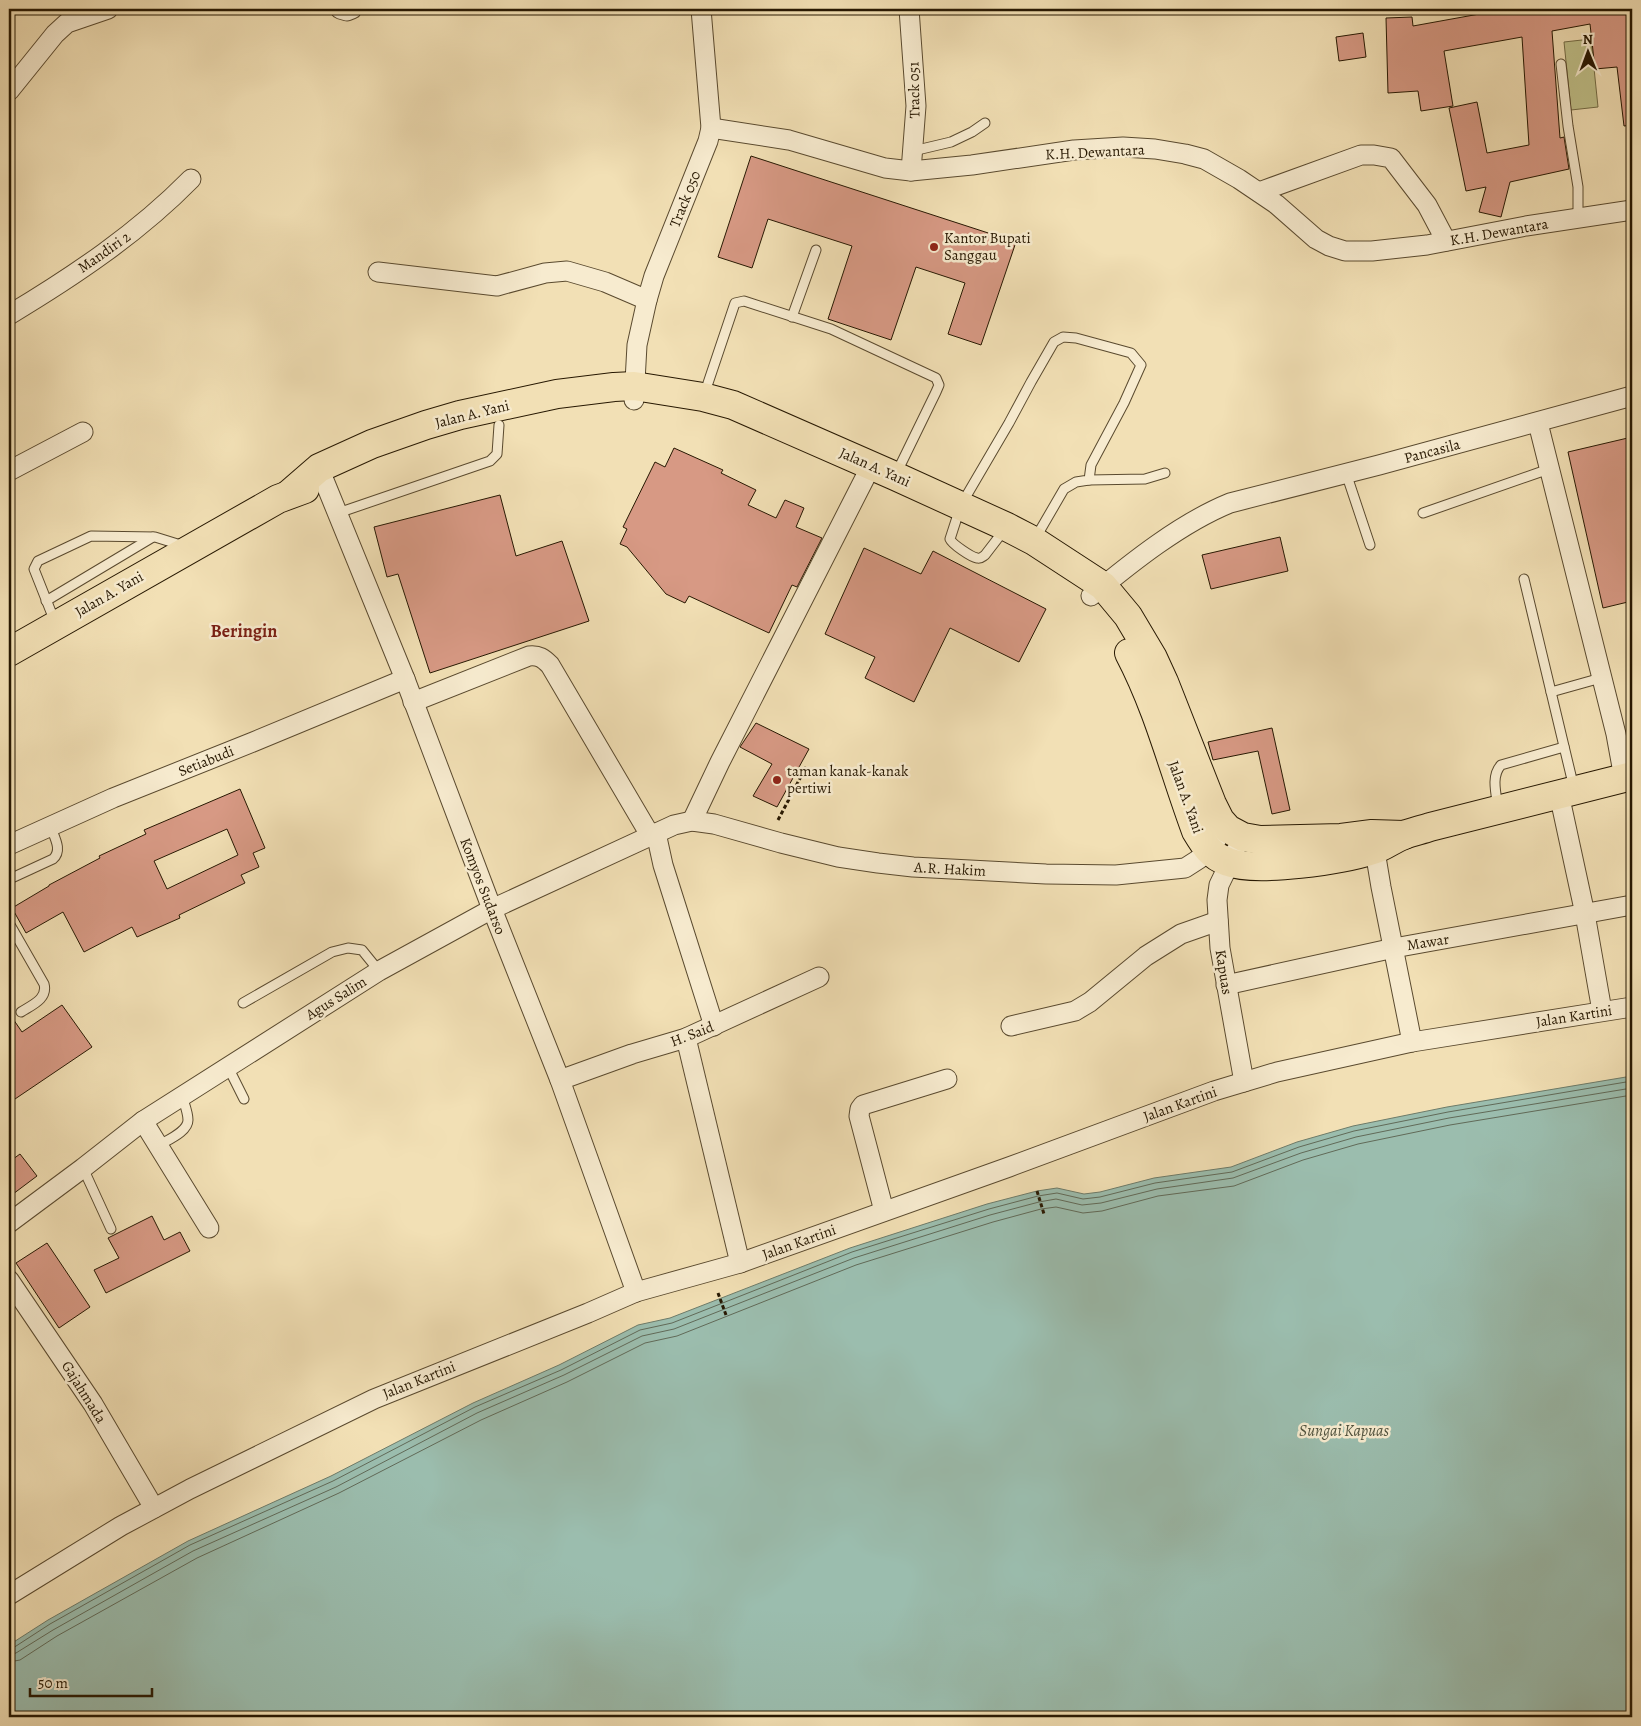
<svg xmlns="http://www.w3.org/2000/svg" width="1641" height="1726" font-family="Alegreya,serif">
  <rect width="100%" height="100%" fill="#f2e0b5"/>
  <filter id="stains"><feTurbulence type="fractalNoise" baseFrequency=".004" numOctaves="4"/><feColorMatrix values="0 0 0 0 .2 0 0 0 0 .09 0 0 0 0 .02 0 0 0 .5 -.17"/></filter>
  <radialGradient id="worn" r=".72"><stop offset=".6" stop-color="#630" stop-opacity="0"/><stop offset="1" stop-color="#630" stop-opacity=".3"/></radialGradient>
  <!-- green -->
  <path fill="#c0c18a" stroke="#746c46" d="M1591 39 1598 107 1571 110 1564 42Z"/>
  <!-- water -->
  <path fill="#9bbdae" stroke="#6d7b69" d="M1632 1076V1717H9V1645L48 1620 188 1541 331 1476 473 1403 559 1365 638 1325 670 1318 850 1248 987 1204 1037 1191 1057 1188 1084 1194 1100 1192 1154 1178 1231 1167 1297 1142 1353 1126 1447 1107Z"/>
  <g fill="none" stroke-linecap="round" stroke-linejoin="round">
    <!-- shore -->
    <g stroke="#616a58" stroke-width="1">
      <path d="M9 1648H13L50 1624 190 1545 333 1481 475 1407 561 1370 640 1330 672 1323 852 1252 989 1209 1038 1196 1057 1193 1083 1199 1100 1197 1155 1183 1232 1172 1299 1147 1354 1131 1448 1112 1632 1081"/>
      <path d="M9 1655 16 1653 53 1630 193 1551 336 1487 477 1413 564 1375 642 1336 674 1329 854 1258 990 1215 1039 1202 1056 1199 1082 1205 1101 1203 1157 1189 1233 1178 1301 1153 1356 1137 1449 1118 1632 1088"/>
      <path d="M9 1662 20 1660 57 1636 197 1558 339 1493 481 1420 567 1382 645 1343 677 1336 856 1265 993 1222 1041 1209 1056 1207 1083 1213 1102 1211 1158 1196 1234 1186 1303 1160 1358 1144 1450 1125 1632 1095"/>
    </g>
  </g>
  <!-- building -->
  <g fill="#d79984" stroke="#271802" fill-rule="evenodd">
    <path d="M1507 9H1627L1632 34V125L1624 126 1617 67 1595 69 1590 24 1552 31 1560 138 1564 137 1569 169 1510 182 1501 217 1479 212 1486 187 1466 191 1449 108 1477 102 1487 153 1529 145 1522 37 1444 51 1453 106 1421 111 1418 91 1388 93 1386 18 1412 17 1413 26Z"/>
    <path d="M1363 33 1366 57 1339 61 1336 37Z"/>
    <path d="M751 156 1016 242 981 345 948 334 965 283 916 267 891 340 828 319 852 246 768 219 752 268 718 257Z"/>
    <path d="M1632 437V601L1603 608 1568 452Z"/>
    <path d="M674 448 723 470 721 473 756 490 748 505 776 518 785 500 804 508 796 527 822 538 797 587 792 585 769 633 689 596 685 603 666 594 627 547 620 544 627 529 623 527 655 462 665 467Z"/>
    <path d="M500 495 516 556 562 541 589 621 430 673 398 574 387 577 374 527Z"/>
    <path d="M1280 537 1288 571 1211 589 1202 555Z"/>
    <path d="M864 548 921 574 933 551 1046 609 1019 662 950 628 914 702 865 678 875 657 825 634Z"/>
    <path d="M756 723 809 749 777 807 753 796 772 764 740 747Z"/>
    <path d="M1272 728 1290 810 1272 814 1258 751 1213 760 1208 742Z"/>
    <path d="M240 789 265 848 253 853 259 867 241 875 245 883 179 915 180 918 137 937 132 927 84 952 63 912 26 933 12 908 49 886V885L100 858 99 856 146 834 144 830ZM227 829 238 855 167 889 154 861Z"/>
    <path d="M62 1005 92 1047 15 1099 9 1091V1013L22 1032Z"/>
    <path d="M20 1154 37 1176 9 1197V1162Z"/>
    <path d="M152 1216 164 1240 180 1232 190 1251 106 1293 94 1270 119 1258 108 1238Z"/>
    <path d="M47 1243 90 1307 59 1328 16 1263Z"/>
  </g>
  <g fill="none" stroke-linecap="round" stroke-linejoin="round">
    <defs>
      <g id="service">
        <path d="M1561 64 1568 126 1578 187V219"/>
        <path d="M913 151 951 142 972 132 985 123"/>
        <path d="M792 317 816 250"/>
        <path d="M704 395 735 303 744 301 831 329 936 378 939 385 936 392 896 474"/>
        <path d="M1346 473 1370 545"/>
        <path d="M1089 480 1145 479 1165 473"/>
        <path d="M338 513 490 461 497 454 499 425"/>
        <path d="M1423 513 1549 469"/>
        <path d="M1005 529 985 555C982 557 981 559 977 558 971 557 952 544 950 539L961 505 1009 423 1031 382 1054 342 1063 337 1076 338 1131 353 1141 365 1124 403 1091 465 1089 480 1076 482 1064 489 1035 539"/>
        <path d="M1524 579 1574 788"/>
        <path d="M46 601 153 537"/>
        <path d="M55 622 34 569 38 561 91 536 155 537 184 546"/>
        <path d="M1551 692 1601 678"/>
        <path d="M1498 807C1496 793 1491 776 1501 765L1564 747"/>
        <path d="M9 877H14L53 859C63 850 54 837 50 825"/>
        <path d="M9 923 44 984C48 999 32 1005 21 1012"/>
        <path d="M243 1003 332 952 348 948 362 950 379 971"/>
        <path d="M228 1067 244 1099"/>
        <path d="M158 1146C167 1140 188 1132 188 1120 188 1112 184 1103 182 1096"/>
        <path d="M83 1168 111 1229"/>
      </g>
      <g id="minor">
        <path d="M340 9 347 11 352 9"/>
        <path d="M909 9 916 106 911 171"/>
        <path d="M9 91 55 34 67 23 108 9"/>
        <path d="M711 128 789 140 885 168 911 171 972 165 1074 150 1123 147 1155 149 1185 154 1204 159 1239 179 1276 204 1316 239 1329 246 1345 251H1372L1427 245 1526 226 1632 210"/>
        <path d="M1259 192 1361 155H1374L1391 158 1427 205 1446 241"/>
        <path d="M378 272 497 286 545 273 567 271 605 282 647 300"/>
        <path d="M9 315C74 276 138 233 191 179"/>
        <path d="M634 400 637 345 647 300 654 276 708 141 711 128 701 9"/>
        <path d="M1538 423 1616 734 1624 778"/>
        <path d="M319 468 405 679 492 909 560 1080 636 1292"/>
        <path d="M9 471 83 432"/>
        <path d="M1091 596C1132 562 1181 523 1230 503L1379 465 1632 396"/>
        <path d="M413 702 529 656C539 655 543 658 550 665L650 835"/>
        <path d="M1559 794 1585 914 1602 1011"/>
        <path d="M692 821 720 762 871 466"/>
        <path d="M656 833 663 865 714 1026"/>
        <path d="M1373 839 1381 887 1412 1042"/>
        <path d="M9 845 113 798 253 742 405 679"/>
        <path d="M1235 852 1219 885 1217 900 1220 948 1244 1082"/>
        <path d="M1226 985 1394 948 1632 905"/>
        <path d="M1011 1026 1075 1011 1090 1002 1146 956 1181 934 1218 921"/>
        <path d="M686 1038 740 1263"/>
        <path d="M560 1080 632 1054 686 1038 819 977"/>
        <path d="M143 1121 209 1228"/>
        <path d="M884 1211 859 1116 860 1109 863 1105 947 1079"/>
        <path d="M9 1223 83 1168 143 1121 379 971 492 909 674 825 692 821 714 824 781 843 838 857 878 863 913 867 1046 874 1116 875 1185 868 1199 859 1216 841"/>
        <path d="M9 1280 93 1404 154 1508"/>
        <path d="M9 1595 121 1526 190 1489 374 1399 588 1313 636 1292 740 1263 1009 1167 1214 1091 1277 1072 1412 1042 1632 1007"/>
      </g>
      <g id="trunk">
        <path d="M289 494 319 468 372 444 426 425 460 415 557 394 614 387 634 386 703 397 733 405 895 476 1007 527 1034 541 1103 586 1128 616 1153 658 1164 682 1212 804 1220 820 1228 829 1243 837 1260 840 1341 838 1372 834 1404 835"/>
        <path d="M9 652 278 499 305 489"/>
        <path d="M1129 653C1159 710 1174 772 1196 831 1205 846 1211 856 1228 862 1257 873 1343 860 1373 850 1384 847 1393 839 1404 835 1412 832 1421 830 1430 827L1632 776"/>
      </g>
    </defs>
    <!-- service casing -->
    <use href="#service" stroke="#5a4a2f" stroke-width="11"/>
    <!-- minor casing -->
    <use href="#minor" stroke="#5a4a2f" stroke-width="21"/>
    <!-- trunk casing -->
    <use href="#trunk" stroke="#271802" stroke-width="30"/>
    <!-- path -->
    <g stroke="#271802" stroke-width="3" stroke-dasharray="4 2.5" stroke-linecap="butt">
      <path d="M778 820 806 767"/>
      <path d="M1037 1191 1044 1214"/>
      <path d="M718 1293 726 1315"/>
    </g>
    <!-- service -->
    <use href="#service" stroke="#f7ebcf" stroke-width="9"/>
    <!-- minor -->
    <use href="#minor" stroke="#f7ebcf" stroke-width="19"/>
    <!-- trunk -->
    <use href="#trunk" stroke="#f2e0b5" stroke-width="28"/>
  </g>
  <!-- markers -->
  <g fill="#8f2418" stroke="#f7ebcf" stroke-width="2">
    <circle cx="934" cy="247" r="5"/>
    <circle cx="777" cy="780" r="5"/>
  </g>
  <g text-anchor="middle" dominant-baseline="central" stroke-width="5" stroke-linejoin="round" paint-order="stroke">
    <!-- street labels -->
    <g font-size="15" fill="#271802" stroke="#f7ebcf">
      <text transform="translate(914 90) rotate(-91)">Track 051</text>
      <text transform="translate(1095 152) rotate(-3)">K.H. Dewantara</text>
      <text transform="translate(685 199) rotate(-68)">Track 050</text>
      <text transform="translate(1499 232) rotate(-10)">K.H. Dewantara</text>
      <text transform="translate(104 252) rotate(-35)">Mandiri 2</text>
      <text transform="translate(472 414) rotate(-14)">Jalan A. Yani</text>
      <text transform="translate(1432 451) rotate(-15)">Pancasila</text>
      <text transform="translate(875 467) rotate(24)">Jalan A. Yani</text>
      <text transform="translate(109 594) rotate(-30)">Jalan A. Yani</text>
      <text transform="translate(206 761) rotate(-22)">Setiabudi</text>
      <text transform="translate(1186 797) rotate(70)">Jalan A. Yani</text>
      <text transform="translate(950 869) rotate(3)">A.R. Hakim</text>
      <text transform="translate(483 886) rotate(69)">Komyos Sudarso</text>
      <text transform="translate(1428 942) rotate(-9)">Mawar</text>
      <text transform="translate(1224 972) rotate(81)">Kapuas</text>
      <text transform="translate(336 998) rotate(-32)">Agus Salim</text>
      <text transform="translate(1574 1016) rotate(-9)">Jalan Kartini</text>
      <text transform="translate(692 1034) rotate(-21)">H. Said</text>
      <text transform="translate(1180 1104) rotate(-20)">Jalan Kartini</text>
      <text transform="translate(799 1242) rotate(-20)">Jalan Kartini</text>
      <text transform="translate(419 1380) rotate(-22)">Jalan Kartini</text>
      <text transform="translate(84 1392) rotate(58)">Gajahmada</text>
    </g>
    <!-- poi labels -->
    <g font-size="15" fill="#271802" stroke="#f7ebcf" text-anchor="start">
      <text x="944" y="238">Kantor Bupati<tspan x="944" dy="17">Sanggau</tspan></text>
      <text x="787" y="771">taman kanak-kanak<tspan x="787" dy="17">pertiwi</tspan></text>
    </g>
    <!-- water labels -->
    <g font-size="16" font-style="italic" fill="#50523e" stroke="#f7ebcf">
      <text x="1344" y="1431">Sungai Kapuas</text>
    </g>
    <!-- quarter labels -->
    <g font-size="18" font-weight="bold" fill="#7a1f14" stroke="#f7ebcf">
      <text x="244" y="631">Beringin</text>
    </g>
  </g>
  <!-- margin -->
  <rect width="1641" height="1726" fill="none" stroke="#f2e0b5" stroke-width="30"/>
  <rect x="10" y="10" width="1621" height="1706" fill="none" stroke="#271802" stroke-width="2.5"/>
  <rect x="15" y="15" width="1611" height="1696" fill="none" stroke="#271802"/>
  <!-- north arrow -->
  <g transform="translate(1588 52) rotate(359)" stroke="#f7ebcf" stroke-width="4" paint-order="stroke">
  <path d="M0-4L9 19L0 12L-9 19Z" fill="#271802"/>
  <text y="-8" font-size="14" font-weight="bold" text-anchor="middle" fill="#271802">N</text>
  </g>
  <!-- scale -->
  <path d="M30 1688v8h122v-8" fill="none" stroke="#271802" stroke-width="2.5"/>
  <text x="38" y="1688" font-size="15" fill="#271802" stroke="#f7ebcf" stroke-width="4" paint-order="stroke">50 m</text>
  <rect width="100%" height="100%" filter="url(#stains)"/>
  <rect width="100%" height="100%" fill="url(#worn)"/>
</svg>
